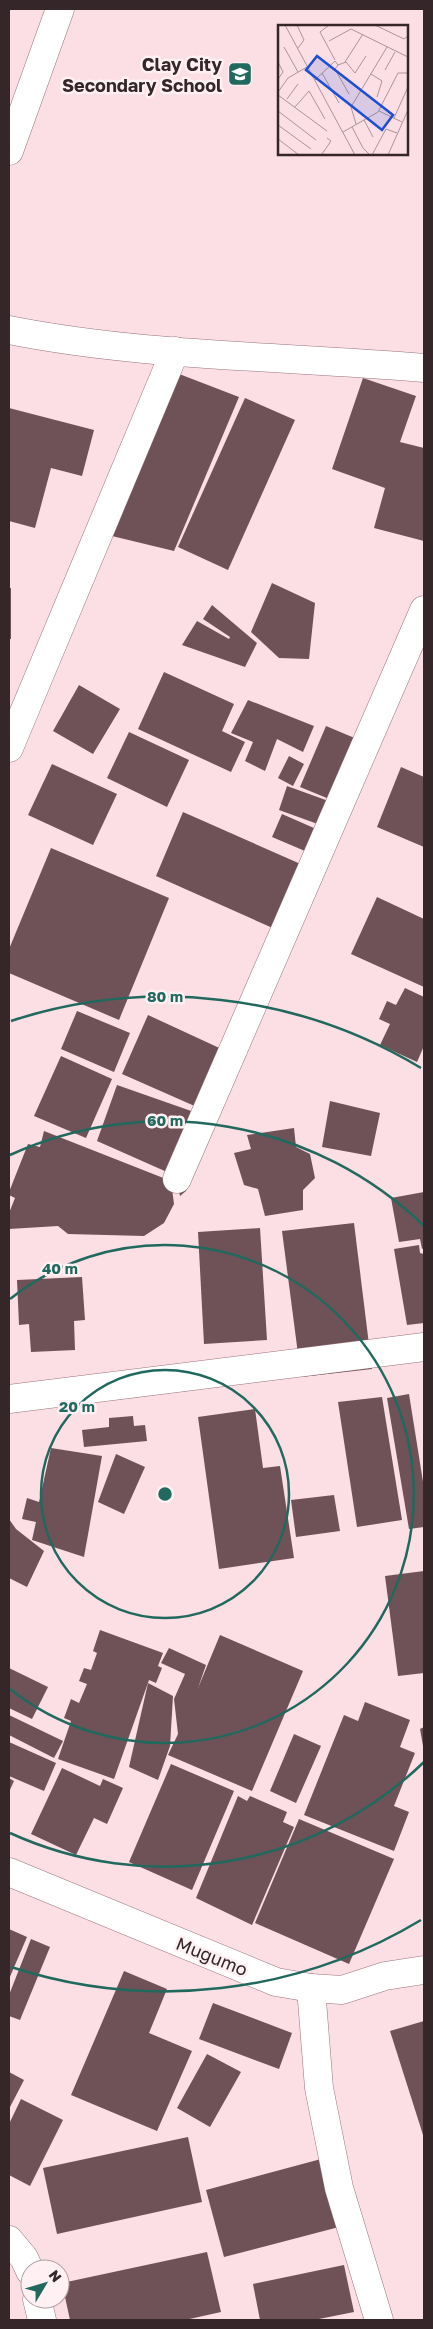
<svg xmlns="http://www.w3.org/2000/svg" width="433" height="2329" font-family="'Golos Text',sans-serif">
  <rect width="100%" height="100%" fill="#fcdee5"/>
  <!-- building -->
  <g fill="#6f5158">
    <path d="M174 372 239 397 174 551 112 536Z"/>
    <path d="M363 378 416 396 400 442 424 448V541L374 528 385 488 332 469Z"/>
    <path d="M245 398 295 420 228 570 178 547Z"/>
    <path d="M9 408 94 430 82 476 51 468 35 528 9 521Z"/>
    <path d="M272 583 315 603 309 659 279 658 251 632Z"/>
    <rect x="9" y="588" width="2" height="51"/>
    <path d="M212 605 257 643 245 667 182 645 197 621 229 639 230 637 203 619Z"/>
    <path d="M164 672 234 704 222 731 245 742 231 772 138 729Z"/>
    <path d="M79 685 120 709 93 754 53 731Z"/>
    <path d="M248 700 314 726 303 752 277 739 265 771 245 761 253 742 231 733Z"/>
    <path d="M326 726 364 742 339 803 300 787Z"/>
    <path d="M129 732 189 760 167 807 107 778Z"/>
    <path d="M289 756 304 764 293 786 278 778Z"/>
    <path d="M52 764 117 794 93 845 28 815Z"/>
    <path d="M401 767 424 777V847L377 827Z"/>
    <path d="M287 786 334 803 326 827 279 810Z"/>
    <path d="M183 812 321 873 293 937 156 876Z"/>
    <path d="M282 814 323 832 312 854 272 837Z"/>
    <path d="M51 848 169 898 119 1020 9 973V949Z"/>
    <path d="M377 897 424 919V987L351 954Z"/>
    <path d="M405 988 424 997V1046L417 1062 380 1045 390 1024 379 1019 387 1001 396 1005Z"/>
    <path d="M77 1011 130 1033 114 1072 61 1049Z"/>
    <path d="M148 1015 241 1058 215 1115 122 1074Z"/>
    <path d="M61 1056 112 1079 86 1138 34 1116Z"/>
    <path d="M117 1085 214 1119 186 1191 180 1196 176 1176 97 1141Z"/>
    <path d="M330 1101 380 1113 371 1156 322 1147Z"/>
    <path d="M294 1128 296 1147 310 1154 315 1178 303 1190V1210L265 1216 258 1189 244 1185 234 1153 251 1149 247 1135Z"/>
    <path d="M44 1131 171 1181 174 1204 164 1223 144 1236 68 1234 58 1226 9 1229V1213L15 1198 9 1195V1192L28 1144 40 1147Z"/>
    <path d="M424 1192V1248L422 1249 420 1239 399 1242 391 1198Z"/>
    <path d="M354 1223 372 1369 301 1377 282 1231Z"/>
    <path d="M260 1228 267 1340 204 1344 198 1232Z"/>
    <path d="M419 1245 420 1253 424 1254V1323L407 1325 394 1249Z"/>
    <path d="M82 1277 85 1320 74 1321 75 1350 31 1352 29 1324 19 1325 17 1280Z"/>
    <path d="M409 1394 424 1488V1527L409 1529 387 1398Z"/>
    <path d="M382 1397 402 1520 357 1527 338 1402Z"/>
    <path d="M255 1409 263 1468 280 1466 294 1558 219 1569 198 1417Z"/>
    <path d="M133 1416 134 1426 145 1425 147 1441 84 1447 82 1430 109 1427V1418Z"/>
    <path d="M51 1448 102 1456 84 1557 32 1540 36 1522 22 1519 27 1498 39 1502Z"/>
    <path d="M116 1454 145 1467 124 1514 98 1502Z"/>
    <path d="M334 1495 340 1531 296 1537 291 1500Z"/>
    <path d="M9 1519 16 1529 44 1551 27 1587 9 1578Z"/>
    <path d="M424 1571V1673L398 1676 385 1576Z"/>
    <path d="M100 1630 163 1653 158 1666 162 1668 156 1683 149 1680 114 1779 58 1759 71 1721 64 1718 71 1699 79 1703 87 1684 79 1681 84 1668 91 1670 97 1653 93 1651Z"/>
    <path d="M220 1635 303 1671 252 1791 168 1755 178 1734 174 1699 185 1674 161 1663 169 1648 206 1665 198 1688Z"/>
    <path d="M9 1668 48 1687 32 1719 9 1708Z"/>
    <path d="M148 1683 173 1696 170 1746 158 1780 129 1767Z"/>
    <path d="M365 1702 410 1720 400 1747 415 1753 394 1806 409 1812 394 1851 304 1815 344 1715 358 1721Z"/>
    <path d="M9 1715 63 1741 54 1758 9 1735Z"/>
    <path d="M424 1727V1746H423L420 1729Z"/>
    <path d="M294 1734 321 1746 296 1803 270 1791Z"/>
    <path d="M9 1742 56 1763 44 1791 9 1776Z"/>
    <path d="M171 1764 234 1791 192 1890 129 1862Z"/>
    <path d="M62 1768 100 1786 103 1779 123 1788 107 1824 94 1818 76 1855 31 1834Z"/>
    <path d="M9 1778 14 1781 9 1792Z"/>
    <path d="M238 1796 247 1801 250 1796 287 1812 283 1822 294 1827 252 1925 196 1898Z"/>
    <path d="M299 1819 394 1859 349 1964 255 1923Z"/>
    <path d="M9 1929 27 1937 9 1979Z"/>
    <path d="M31 1939 50 1947 20 2020 9 2016V1995Z"/>
    <path d="M124 1971 167 1989 149 2033 192 2051 157 2131 71 2095Z"/>
    <path d="M213 2003 292 2033 279 2069 199 2039Z"/>
    <path d="M424 2021V2138L390 2031Z"/>
    <path d="M207 2054 241 2072 210 2127 177 2108Z"/>
    <path d="M9 2072 24 2080 9 2109Z"/>
    <path d="M21 2099 63 2120 30 2186 9 2175V2124Z"/>
    <path d="M188 2137 202 2202 57 2234 43 2168Z"/>
    <path d="M321 2159 339 2227 224 2257 206 2190Z"/>
    <path d="M207 2252 221 2312 185 2320H70L62 2283Z"/>
    <path d="M344 2265 354 2312 314 2320H260L253 2284Z"/>
  </g>
  <g fill="none" stroke-linecap="round" stroke-linejoin="round">
    <defs>
      <g id="minor">
        <path d="M9 151 60 9"/>
        <path d="M9 330C145 357 286 356 424 368"/>
        <path d="M9 748 175 351"/>
        <path d="M177 1179 424 610"/>
        <path d="M9 1399 424 1347"/>
        <path d="M9 1872 276 1982 311 1988 342 1990 385 1976 424 1970"/>
        <path d="M311 1988 319 2088 339 2188 379 2320"/>
        <path d="M9 2240 24 2258 30 2271"/>
        <path d="M37 2299 42 2320"/>
      </g>
    </defs>
    <!-- minor casing -->
    <use href="#minor" stroke="#96757d" stroke-width="29"/>
    <!-- minor -->
    <use href="#minor" stroke="#fff" stroke-width="28"/>
  </g>
  <!-- distance rings -->
  <g fill="none" stroke="#21695f" stroke-width="2.5">
    <circle cx="165" cy="1494" r="124"/>
    <path d="M10 1299A249 249 0 1 1 10 1689"/>
    <path d="M424 1762A373 373 0 0 1 10 1833M10 1155A373 373 0 0 1 424 1226"/>
    <path d="M421 1920A497 497 0 0 1 11 1967M11 1021A497 497 0 0 1 421 1068"/>
  </g>
  <!-- icons -->
  <defs>
    <symbol id="school-square" viewBox="-11 -11 22 22"><rect x="-9" y="-9" width="18" height="18" rx="4" fill="#21695f" stroke="#fff0f3"/><path d="M0-5L7-2L0 1L-7-2ZM-4 1L0 2.5L4 1V4Q0 6-4 4Z" fill="#fff"/></symbol>
  </defs>
  <g fill-rule="evenodd">
    <use href="#school-square" x="226" y="60" width="28" height="28"/>
  </g>
  <g text-anchor="middle" dominant-baseline="central" stroke-width="5" stroke-linejoin="round" paint-order="stroke">
    <!-- poi labels -->
    <g font-size="18" font-weight="bold" fill="#342629" stroke="#fff0f3" text-anchor="end">
      <text x="222" y="64">Clay City<tspan x="222" dy="21">Secondary School</tspan></text>
    </g>
    <!-- street labels -->
    <g font-size="18" fill="#342629" stroke="#fff0f3">
      <text transform="translate(212 1956) rotate(22)">Mugumo</text>
    </g>
  </g>
  <!-- overview -->
  <g transform="translate(278 25)">
    <rect width="130" height="130" fill="#fcdee5"/>
    <path fill="none" stroke="#ac949a" stroke-width="1" d="M7 0 77 130M19 0 26 15 20 23M51 0 42 7 57 35M97 0 126 14 130 11M51 16 73 4 130 32M6 22 20 47M0 37 5 47 0 54M67 37 85 9M60 40 57 44 71 69M107 45 117 27M44 48 61 78M93 49 104 56 99 72M37 55 57 36 60 40 68 37 77 48 88 31M0 67 10 53 29 42M0 70 49 106M9 74 20 59M17 82 31 66 47 94M0 86 38 115M101 86 124 97M116 93 130 62M86 95 95 112M78 99 73 82 109 22M0 100 33 124M74 102 85 123 92 130M65 107 100 87 120 48H130M0 114 21 130M44 129 53 116 49 113M94 130 108 104 119 108M110 130 130 85"/>
    <path fill="#1d4ed8" fill-opacity="0.15" stroke="#1d4ed8" stroke-width="2.5" d="M39 31 115 90 104 105 28 45Z"/>
    <rect width="130" height="130" fill="none" stroke="#342629" stroke-width="2.5"/>
  </g>
  <circle cx="165" cy="1494" r="8" fill="#21695f" stroke="#fff0f3" stroke-width="2.5"/>
  <g font-size="15" text-anchor="middle" font-weight="bold" fill="#21695f" stroke="#fff0f3" stroke-width="5" stroke-linejoin="round" paint-order="stroke">
    <text x="165" y="1002">80 m</text>
    <text x="165" y="1126">60 m</text>
    <text x="60" y="1274">40 m</text>
    <text x="77" y="1412">20 m</text>
  </g>
  <!-- border -->
  <rect width="433" height="2329" fill="none" stroke="#342629" stroke-width="20"/>
  <!-- north arrow -->
  <g transform="translate(45 2284) rotate(52)"><circle r="24" fill="#fff0f3" stroke="#ae9fa2"/>
  <path d="M0-4L9 19L0 12L-9 19Z" fill="#21695f"/>
  <text y="-8" font-size="14" font-weight="bold" text-anchor="middle" fill="#342629">N</text>
  </g>
</svg>
